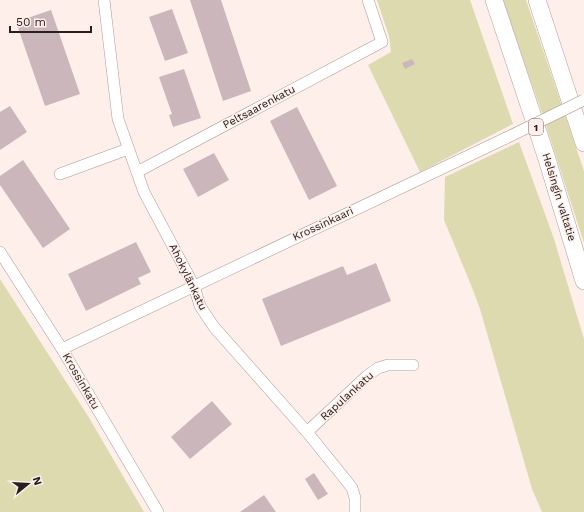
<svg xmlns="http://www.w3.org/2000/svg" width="584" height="512" font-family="'Work Sans',sans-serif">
  <rect width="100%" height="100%" fill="#ffefea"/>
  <!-- green -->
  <g fill="#dddaaf">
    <path d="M377 0H470L513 124 420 172 368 65 391 52 389 36Z"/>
    <path d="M502 0H526L584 171V243L541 110Z"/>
    <path d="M519 142 554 239 584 339V512H542L532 489 480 309 471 285 444 220 445 177Z"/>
    <path d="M0 279 88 416 144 512H0Z"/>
  </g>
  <!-- building -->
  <g fill="#cbb7bb">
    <path d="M190 0H221L251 91 223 101Z"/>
    <path d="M172 9 188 53 165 61 149 17Z"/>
    <path d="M51 10 80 94 45 106 16 22Z"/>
    <path d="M412 59 415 64 405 69 402 63Z"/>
    <path d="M184 69 201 118 173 127 169 115 172 114 159 77Z"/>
    <path d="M10 106 27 132 0 150V112Z"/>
    <path d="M297 107 337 186 309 200 270 121Z"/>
    <path d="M214 153 229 180 198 197 183 169Z"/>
    <path d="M23 160 70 229 43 248 0 185V176Z"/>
    <path d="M136 242 151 272 138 278 141 284 86 311 68 274Z"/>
    <path d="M376 263 391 301 281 346 262 299 343 266 347 275Z"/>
    <path d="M212 401 232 424 190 459 171 437Z"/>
    <path d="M314 473 328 494 318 500 305 479Z"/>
    <path d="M264 495 276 512H240Z"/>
  </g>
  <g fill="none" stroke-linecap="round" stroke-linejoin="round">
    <defs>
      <g id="minor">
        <path d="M104 0 118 119 144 192 194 286 200 306 214 327 307 432 345 479 352 488 355 498V512"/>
        <path d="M137 172 382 42 368 0"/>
        <path d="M60 174 128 149"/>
        <path d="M0 252 62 349 158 512"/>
        <path d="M62 349 506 138"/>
        <path d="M307 432 367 376 378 368 388 365H413"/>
      </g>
      <g id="highway">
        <path d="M494 0 546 156 584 281"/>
        <path d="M537 0 584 143"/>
      </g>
    </defs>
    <!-- minor casing -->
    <use href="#minor" stroke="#ac9a95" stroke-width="12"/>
    <!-- highway casing -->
    <use href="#highway" stroke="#ac9a95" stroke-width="18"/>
    <!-- minor -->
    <use href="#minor" stroke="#fff" stroke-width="11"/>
    <!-- highway -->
    <use href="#highway" stroke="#fff" stroke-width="17"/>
    <defs>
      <path id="minor-bridge" d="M506 138 584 100"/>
    </defs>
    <!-- minor-bridge casing -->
    <use href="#minor-bridge" stroke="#ac9a95" stroke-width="12" stroke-linecap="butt"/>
    <!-- minor-bridge -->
    <use href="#minor-bridge" stroke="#fff" stroke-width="11"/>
  </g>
  <g text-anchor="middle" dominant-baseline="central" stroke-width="3" stroke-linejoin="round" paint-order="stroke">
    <!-- shield labels -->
    <rect fill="#ffefea" stroke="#685e5b" stroke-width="1" x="529" y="119" width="14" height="16" rx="3"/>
    <g font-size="10" font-weight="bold" fill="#27201e">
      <text x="536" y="127">1</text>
    </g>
    <!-- street labels -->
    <g font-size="11" fill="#27201e" stroke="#ffefea">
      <text transform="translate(259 107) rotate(-28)">Peltsaarenkatu</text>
      <text transform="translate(559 197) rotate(73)">Helsingin valtatie</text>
      <text transform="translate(323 224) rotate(-25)">Krossinkaari</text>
      <text transform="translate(188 277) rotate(64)">Ahokylänkatu</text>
      <text transform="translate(81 381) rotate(60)">Krossinkatu</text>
      <text transform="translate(347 396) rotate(-42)">Rapulankatu</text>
    </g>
  </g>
  <!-- north arrow -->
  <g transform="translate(28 484) rotate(72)" stroke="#ffefea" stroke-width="3" paint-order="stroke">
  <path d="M0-3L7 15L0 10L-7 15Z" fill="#27201e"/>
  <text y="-6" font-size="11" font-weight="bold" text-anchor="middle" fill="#27201e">N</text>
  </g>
  <!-- scale -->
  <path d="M10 26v6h81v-6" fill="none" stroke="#27201e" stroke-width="2"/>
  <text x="16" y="26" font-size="12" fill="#27201e" stroke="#ffefea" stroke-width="3" paint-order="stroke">50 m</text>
</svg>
